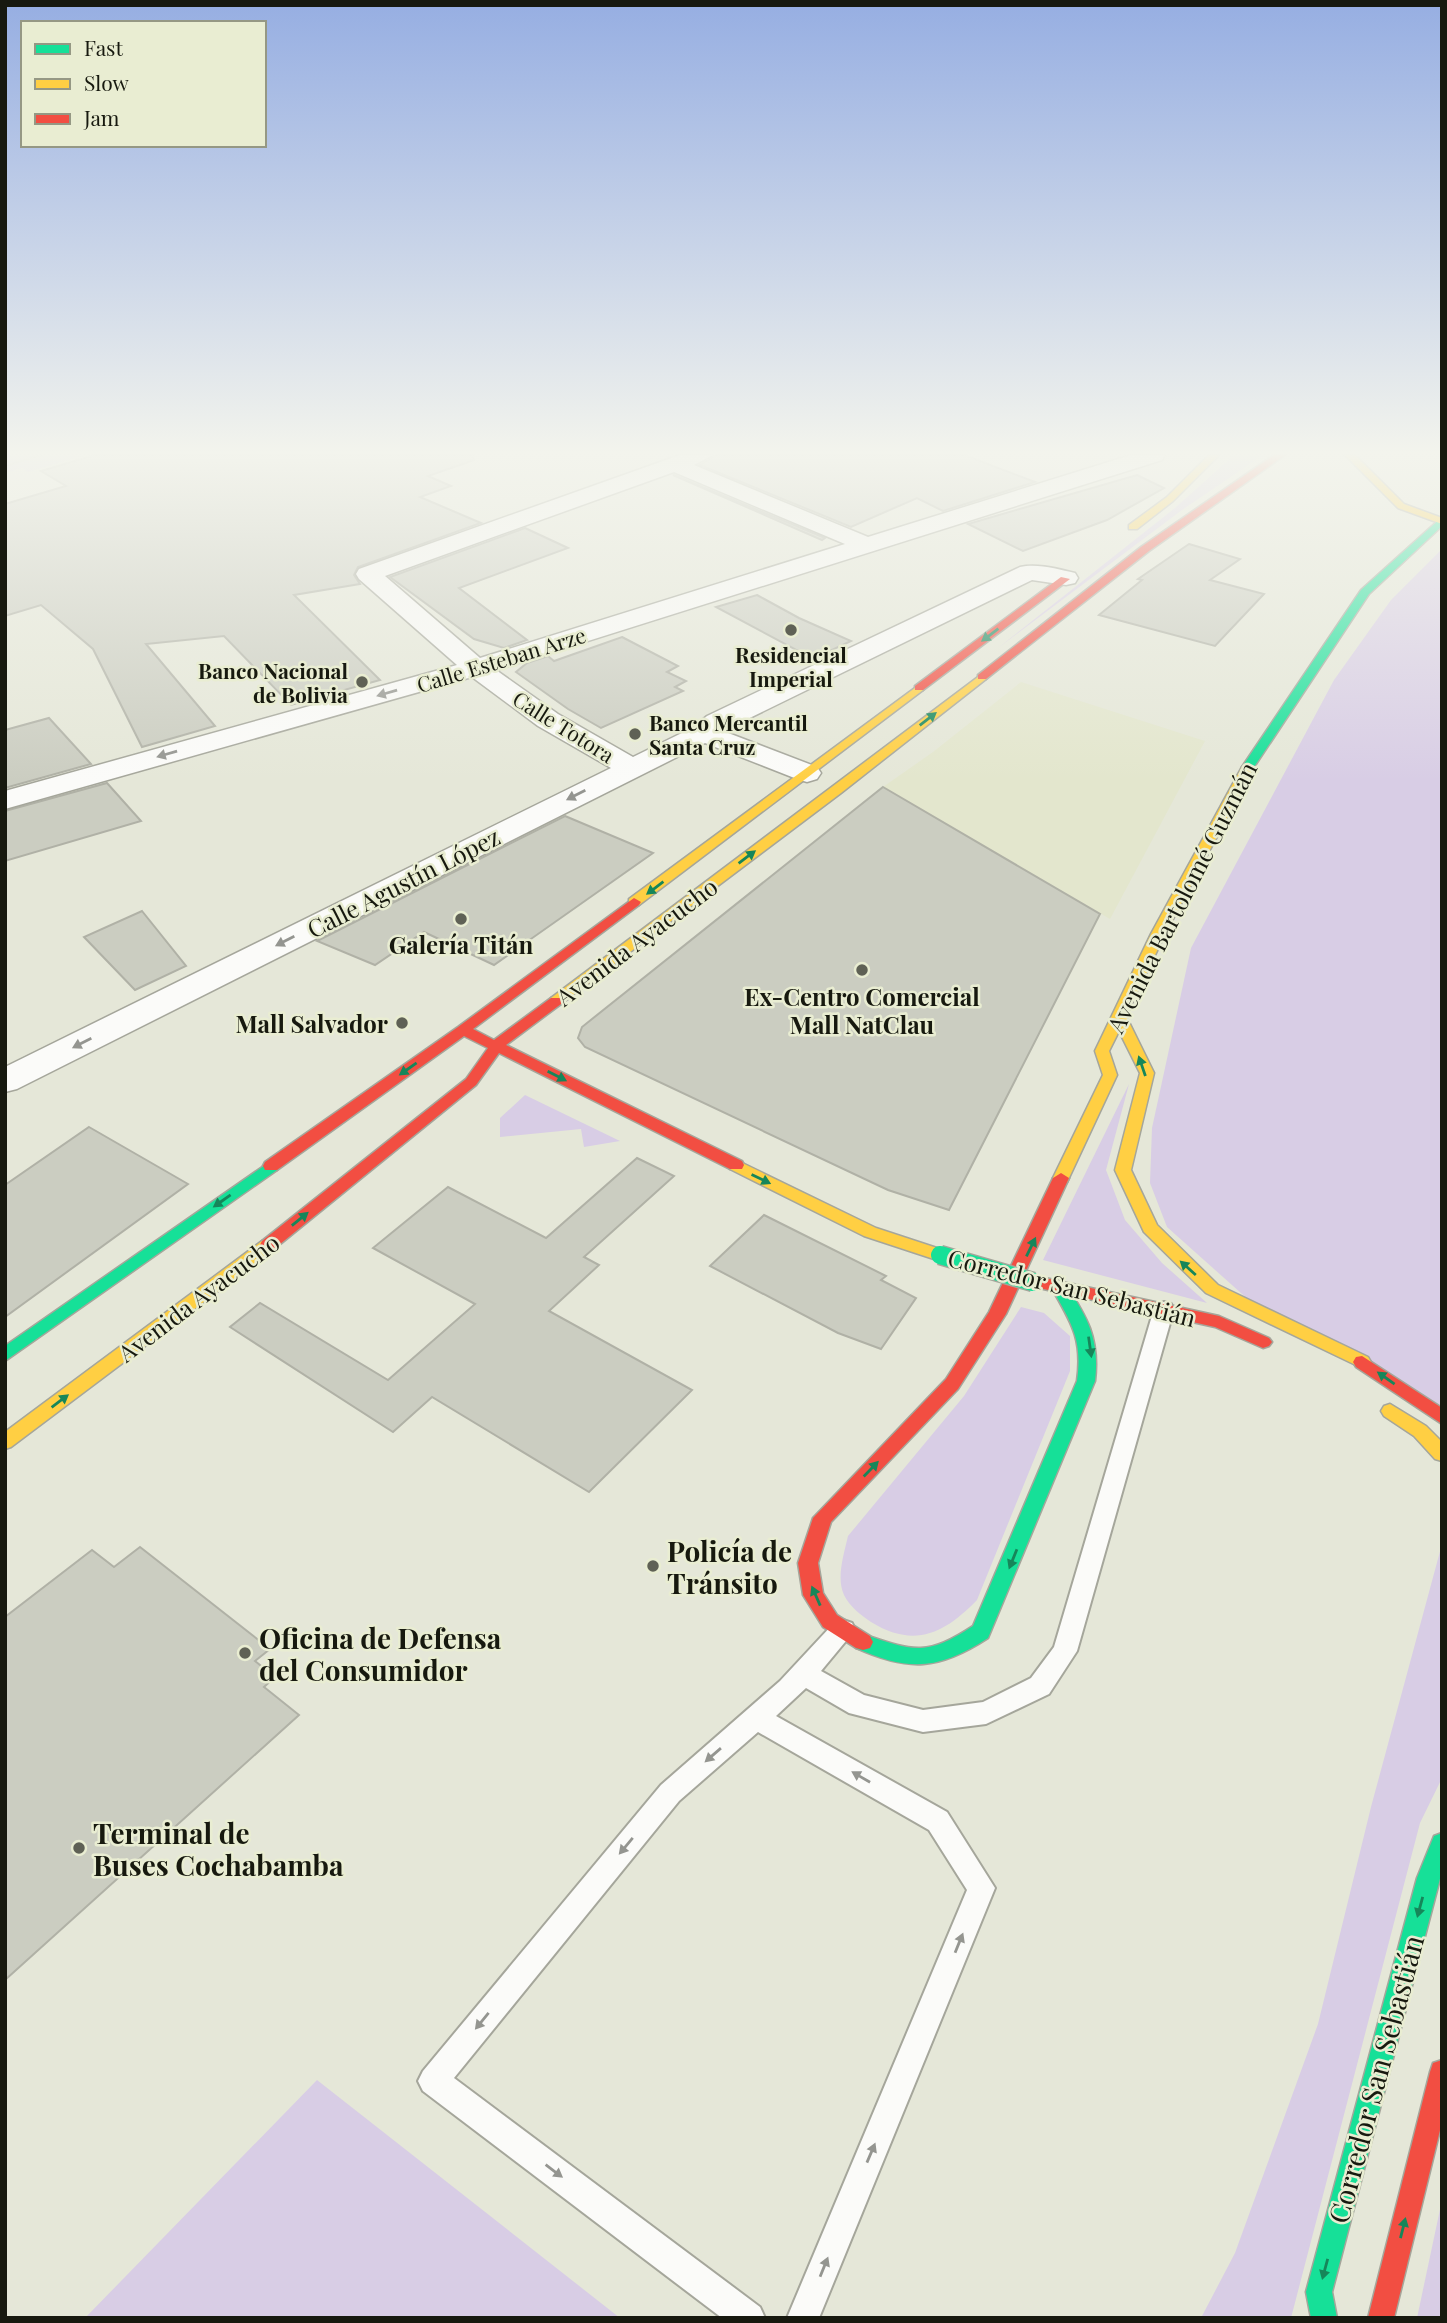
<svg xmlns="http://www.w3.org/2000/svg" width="1447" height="2323" font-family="'Playfair Display',serif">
  <rect width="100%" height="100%" fill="#e5e7d8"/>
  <!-- built -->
  <path fill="#e3e6cd" d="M1021 682 1205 741 1110 919 883 787 933 752Z"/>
  <!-- green -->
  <g fill="#d8cde5">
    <path d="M5 455H84L28 472 22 468 5 473Z"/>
    <path d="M1234 455H1263L1182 510 998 648 1175 508Z"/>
    <path d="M1442 549V1406L1251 1302 1167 1227 1150 1183 1152 1128 1191 948 1334 680 1391 600Z"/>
    <path d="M1129 1084 1106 1170 1125 1220 1162 1263 1207 1303 1043 1260Z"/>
    <path d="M525 1095 620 1141 584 1147 581 1129 500 1137V1118Z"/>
    <path d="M1021 1307 1044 1313 1070 1336V1371L977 1600C945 1633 915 1649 871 1622 862 1616 849 1606 844 1595 836 1578 844 1554 848 1536L964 1396Z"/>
    <path d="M1442 1544V1778L1420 1823 1291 2318H1201L1235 2253 1318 2024 1371 1807Z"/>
    <path d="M317 2080 620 2318H85Z"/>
    <path d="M1442 2200V2318H1417Z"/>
  </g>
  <!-- building -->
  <g fill="#cbcdc1" stroke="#b0b1a6" stroke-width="2">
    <path d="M95 455H473L474 460 428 476 451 486 420 497 481 523 358 567 354 575 360 584 294 595 380 680 291 705 224 636 146 644 215 726 142 747 93 649 41 605 5 616V504L66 486 41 471Z"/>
    <path d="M716 455H964L1035 482 943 511 917 498 851 527 700 465Z"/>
    <path d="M673 475H674L825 538 822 540Z"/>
    <path d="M1137 475 1164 488 1107 520 1023 551 968 524Z"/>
    <path d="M525 528 568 548 459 588 527 640 504 648 474 639 390 577Z"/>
    <path d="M1189 544 1240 559 1210 580 1264 594 1215 646 1099 615 1142 580 1138 579Z"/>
    <path d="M757 595 799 618 851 641 813 659 716 607Z"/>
    <path d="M622 637 678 666 667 672 686 681 675 687 683 691 601 728 568 709 516 672 527 663 548 656 554 661Z"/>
    <path d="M49 718 91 764 5 788V730Z"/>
    <path d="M107 783 141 821 5 861V811Z"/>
    <path d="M883 787 1100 914 949 1210 888 1190 585 1047 578 1038 582 1027Z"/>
    <path d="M565 816 653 853 494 965 424 932 375 965 317 941Z"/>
    <path d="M142 911 186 966 135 990 84 937Z"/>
    <path d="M89 1127 188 1184 5 1317V1185Z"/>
    <path d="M637 1158 674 1176 584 1257 599 1265 549 1311 692 1390 589 1492 432 1397 393 1432 230 1327 260 1303 388 1380 475 1304 373 1248 448 1187 546 1238Z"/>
    <path d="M764 1215 886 1276 881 1280 916 1298 881 1349 838 1333 710 1266Z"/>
    <path d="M140 1547 270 1649 255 1661 275 1677 264 1687 299 1715 5 1980V1617L92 1550 114 1567Z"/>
  </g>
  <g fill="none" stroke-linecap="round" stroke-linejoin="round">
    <defs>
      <path id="lane" d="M1164 1302 1171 1304 1174 1309 1077 1651 1049 1694 986 1724 923 1732 849 1713 806 1688 776 1716 947 1812 995 1888 819 2318H787L967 1890 929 1830 758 1732 679 1801 454 2078 760 2307 765 2318H722L423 2091 418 2081 423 2071 661 1785 780 1681 834 1623 843 1620 852 1623 855 1630 821 1671 864 1695 923 1710 983 1702 1031 1678 1054 1647 1154 1309 1157 1304Z"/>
      <path id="street" d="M680 455H713L694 465 868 537 1131 455H1165L1162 460 496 670 558 714 633 757 694 727 707 716 1020 567C1037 563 1058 569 1075 573L1078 578 1075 583 1066 585 1032 580 723 731 817 767 821 773 817 779 807 782 797 779 705 743 17 1089 5 1092V1067L611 768 538 726 472 677 5 809V791L457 665 359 579 356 574 359 569ZM674 472 845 544 480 658 385 576Z"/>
      <g id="fast">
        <path d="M1442 517V526L1369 594 1252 770H1244L1242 767 1361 590Z"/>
        <path d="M271 1161 277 1162 279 1166 277 1170 5 1361V1346Z"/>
        <path d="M1059 1281 1065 1283C1087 1317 1100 1338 1095 1381L988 1638C939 1670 909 1672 856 1648L853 1642 856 1636 863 1634C913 1651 926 1657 973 1626L1077 1381C1083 1339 1071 1322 1051 1287L1053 1283Z"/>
        <path d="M1442 1833V1871L1332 2292 1337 2318H1311L1306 2292 1417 1878 1434 1836Z"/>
      </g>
      <g id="slow">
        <path d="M1209 455H1219L1173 501 1137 529H1129V525L1167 497Z"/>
        <path d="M1345 455H1355L1404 504 1442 518V524L1398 508Z"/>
        <path d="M982 674 988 677 986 679 841 793 561 1004H551L549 1001 551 998Z"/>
        <path d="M919 685 923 686V690L639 905H629V899Z"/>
        <path d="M1248 763 1254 767 1165 934 1126 1016 1154 1073 1131 1170 1157 1225 1218 1285 1368 1357 1371 1362 1368 1367 1362 1368 1206 1293 1144 1232 1115 1170 1140 1073 1119 1031 1109 1051 1117 1075 1067 1182H1055L1053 1178 1103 1075 1095 1051 1151 934 1242 767Z"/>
        <path d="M736 1160 876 1228 946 1251 948 1255 940 1261 864 1236 730 1169 728 1165 730 1161Z"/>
        <path d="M268 1239 276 1245 274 1249 11 1447 5 1449V1432L262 1241Z"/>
        <path d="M1390 1404 1426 1426 1442 1442V1461L1435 1459 1414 1436 1384 1416 1381 1411 1384 1406Z"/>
      </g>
      <g id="jam">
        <path d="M1274 455H1285L1149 551 986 679H978V675L1141 547Z"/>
        <path d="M1061 577 1070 579 923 690H915V686Z"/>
        <path d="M634 898 641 902 639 905 473 1029 494 1040 551 998H561L563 1001 561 1004 506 1045 742 1161 744 1165 742 1169H730L499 1053 476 1085 274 1249H262L260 1245 262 1241 466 1079 488 1048 464 1036 277 1170H265L263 1166 265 1162 458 1027Z"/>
        <path d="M1061 1173 1069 1178 1006 1314 958 1389 831 1522 818 1563 823 1593 837 1615 870 1636 873 1642 870 1648 863 1650 856 1648 823 1627 803 1595 798 1563 813 1518 946 1379 989 1312 1053 1178Z"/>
        <path d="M1045 1278 1219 1316 1269 1338 1272 1342 1269 1346 1263 1348 1215 1327 1039 1288 1037 1284 1039 1280Z"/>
        <path d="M1362 1356 1442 1408V1424L1356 1367 1353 1362 1356 1357Z"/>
        <path d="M1442 2060V2122L1394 2318H1368L1430 2072 1433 2063Z"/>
      </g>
    </defs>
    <!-- lane casing -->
    <use href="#lane" stroke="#a5a69b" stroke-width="4"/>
    <!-- street casing -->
    <use href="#street" stroke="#a5a69b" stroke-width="3"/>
    <!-- fast casing -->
    <use href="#fast" stroke="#a5a69b" stroke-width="3"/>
    <!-- slow casing -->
    <use href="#slow" stroke="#a5a69b" stroke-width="3"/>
    <!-- jam casing -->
    <use href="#jam" stroke="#a5a69b" stroke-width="3"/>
    <!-- lane -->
    <use href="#lane" fill="#fbfbf9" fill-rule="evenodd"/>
    <!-- street -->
    <use href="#street" fill="#fbfbf9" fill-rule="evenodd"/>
    <!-- fast -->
    <use href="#fast" fill="#16e098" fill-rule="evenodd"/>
    <!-- slow -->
    <use href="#slow" fill="#ffcf43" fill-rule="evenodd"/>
    <!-- jam -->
    <use href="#jam" fill="#f24e42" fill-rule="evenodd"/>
    <!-- tram -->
    <path stroke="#c6c7c2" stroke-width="2" d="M5 466 41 455"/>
    <defs>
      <path id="fast-bridge" d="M940 1255 1033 1282"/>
    </defs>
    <!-- fast-bridge casing -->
    <use href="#fast-bridge" stroke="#a5a69b" stroke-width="21" stroke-linecap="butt"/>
    <!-- fast-bridge -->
    <use href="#fast-bridge" stroke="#16e098" stroke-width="18"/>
  </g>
  <!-- one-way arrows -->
  <defs><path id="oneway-solid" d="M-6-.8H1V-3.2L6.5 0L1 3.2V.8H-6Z" transform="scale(1.75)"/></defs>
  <g fill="#16865a">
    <use href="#oneway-solid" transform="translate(990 635) rotate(143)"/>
    <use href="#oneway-solid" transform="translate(928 719) rotate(-38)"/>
    <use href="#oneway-solid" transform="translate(747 857) rotate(-37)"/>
    <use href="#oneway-solid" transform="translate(655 888) rotate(143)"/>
    <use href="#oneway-solid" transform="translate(1142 1066) rotate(-109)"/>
    <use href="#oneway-solid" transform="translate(408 1069) rotate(145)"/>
    <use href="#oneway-solid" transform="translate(557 1076) rotate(27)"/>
    <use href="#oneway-solid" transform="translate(761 1179) rotate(26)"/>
    <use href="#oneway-solid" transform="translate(222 1201) rotate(145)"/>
    <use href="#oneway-solid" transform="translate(300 1219) rotate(-39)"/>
    <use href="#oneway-solid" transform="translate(1031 1247) rotate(-64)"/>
    <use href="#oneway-solid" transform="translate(1188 1268) rotate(-138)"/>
    <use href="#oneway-solid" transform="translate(1090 1347) rotate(82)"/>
    <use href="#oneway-solid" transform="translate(1386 1378) rotate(-145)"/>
    <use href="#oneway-solid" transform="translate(60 1401) rotate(-37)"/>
    <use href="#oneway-solid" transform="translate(871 1469) rotate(-46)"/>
    <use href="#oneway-solid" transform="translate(1013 1559) rotate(112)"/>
    <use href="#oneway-solid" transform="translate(816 1596) rotate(-114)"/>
    <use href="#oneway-solid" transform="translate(1420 1907) rotate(105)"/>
    <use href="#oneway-solid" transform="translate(1403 2228) rotate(-76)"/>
    <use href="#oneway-solid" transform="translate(1325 2269) rotate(105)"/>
  </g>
  <g fill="#949590">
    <use href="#oneway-solid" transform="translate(387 693) rotate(164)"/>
    <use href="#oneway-solid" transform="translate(167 754) rotate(164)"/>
    <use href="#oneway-solid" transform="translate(576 795) rotate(153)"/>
    <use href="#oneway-solid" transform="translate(285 941) rotate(153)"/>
    <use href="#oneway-solid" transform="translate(82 1043) rotate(153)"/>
    <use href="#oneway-solid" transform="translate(713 1755) rotate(139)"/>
    <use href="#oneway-solid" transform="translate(861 1777) rotate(-150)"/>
    <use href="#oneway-solid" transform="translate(626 1846) rotate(130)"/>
    <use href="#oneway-solid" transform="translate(959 1943) rotate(-68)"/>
    <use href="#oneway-solid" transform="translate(482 2021) rotate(129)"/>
    <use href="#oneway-solid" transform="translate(871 2153) rotate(-67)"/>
    <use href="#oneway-solid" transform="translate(554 2171) rotate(37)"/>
    <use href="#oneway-solid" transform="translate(824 2267) rotate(-68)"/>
  </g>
  <!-- sky -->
  <linearGradient id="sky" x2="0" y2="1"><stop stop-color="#96aee2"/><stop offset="0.58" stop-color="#f3f4ed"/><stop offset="1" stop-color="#f3f4ed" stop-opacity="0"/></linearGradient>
  <rect width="1447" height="781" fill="url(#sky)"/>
  <!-- markers -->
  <g fill="#5f6155" stroke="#e9edd2" stroke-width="2.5">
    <circle cx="791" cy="630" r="7"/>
    <circle cx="362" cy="682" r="7"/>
    <circle cx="635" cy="734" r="7"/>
    <circle cx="461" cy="919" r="7"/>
    <circle cx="862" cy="970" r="7"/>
    <circle cx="402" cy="1023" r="7"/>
    <circle cx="653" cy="1566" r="7"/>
    <circle cx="245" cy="1653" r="7"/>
    <circle cx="79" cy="1848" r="7"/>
  </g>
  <g text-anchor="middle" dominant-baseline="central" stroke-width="5" stroke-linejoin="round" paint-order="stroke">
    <!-- far-poi labels -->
    <g font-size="21" font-weight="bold" fill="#17190f" stroke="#e9edd2">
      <text x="791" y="654">Residencial<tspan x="791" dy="24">Imperial</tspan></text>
      <text x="348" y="670" text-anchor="end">Banco Nacional<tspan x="348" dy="24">de Bolivia</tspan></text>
      <text x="649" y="722" text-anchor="start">Banco Mercantil<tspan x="649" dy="24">Santa Cruz</tspan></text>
    </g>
    <!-- far-street labels -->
    <g font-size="21" fill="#17190f" stroke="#e9edd2">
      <text transform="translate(501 659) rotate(-17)">Calle Esteban Arze</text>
      <text transform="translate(564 726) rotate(32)">Calle Totora</text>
    </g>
    <!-- street labels -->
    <g font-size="24" fill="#17190f" stroke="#e9edd2">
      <text transform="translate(403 882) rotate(-27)">Calle Agustín López</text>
      <text transform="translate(1181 897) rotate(-63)">Avenida Bartolomé Guzmán</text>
      <text transform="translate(636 941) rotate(-37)">Avenida Ayacucho</text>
      <text transform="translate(1072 1287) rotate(14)">Corredor San Sebastián</text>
      <text transform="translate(198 1297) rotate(-37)">Avenida Ayacucho</text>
    </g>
    <!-- poi labels -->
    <g font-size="24" font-weight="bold" fill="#17190f" stroke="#e9edd2">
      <text x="461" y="944">Galería Titán</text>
      <text x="862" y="996">Ex-Centro Comercial<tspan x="862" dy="28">Mall NatClau</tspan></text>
      <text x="388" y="1023" text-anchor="end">Mall Salvador</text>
    </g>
    <!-- near-poi labels -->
    <g font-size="28" font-weight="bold" fill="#17190f" stroke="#e9edd2" text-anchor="start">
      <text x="667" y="1550">Policía de<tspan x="667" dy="32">Tránsito</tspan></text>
      <text x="259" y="1637">Oficina de Defensa<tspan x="259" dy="32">del Consumidor</tspan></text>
      <text x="93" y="1832">Terminal de<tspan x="93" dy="32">Buses Cochabamba</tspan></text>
    </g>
    <!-- near-street labels -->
    <g font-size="28" fill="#17190f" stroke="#e9edd2">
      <text transform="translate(1375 2079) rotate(-75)">Corredor San Sebastián</text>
    </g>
  </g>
  <!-- border -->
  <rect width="1447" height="2323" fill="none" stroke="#17190f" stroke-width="14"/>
  <!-- legend -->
  <rect x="21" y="21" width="245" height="126" fill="#e9edd2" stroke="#959884" stroke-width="2"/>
  <rect x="35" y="44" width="35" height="10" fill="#16e098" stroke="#959884" stroke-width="2"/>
  <text x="84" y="56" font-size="21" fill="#17190f">Fast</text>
  <rect x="35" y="79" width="35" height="10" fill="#ffcf43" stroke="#959884" stroke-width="2"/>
  <text x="84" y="91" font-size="21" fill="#17190f">Slow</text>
  <rect x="35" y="114" width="35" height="10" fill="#f24e42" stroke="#959884" stroke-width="2"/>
  <text x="84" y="126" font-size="21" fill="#17190f">Jam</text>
</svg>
